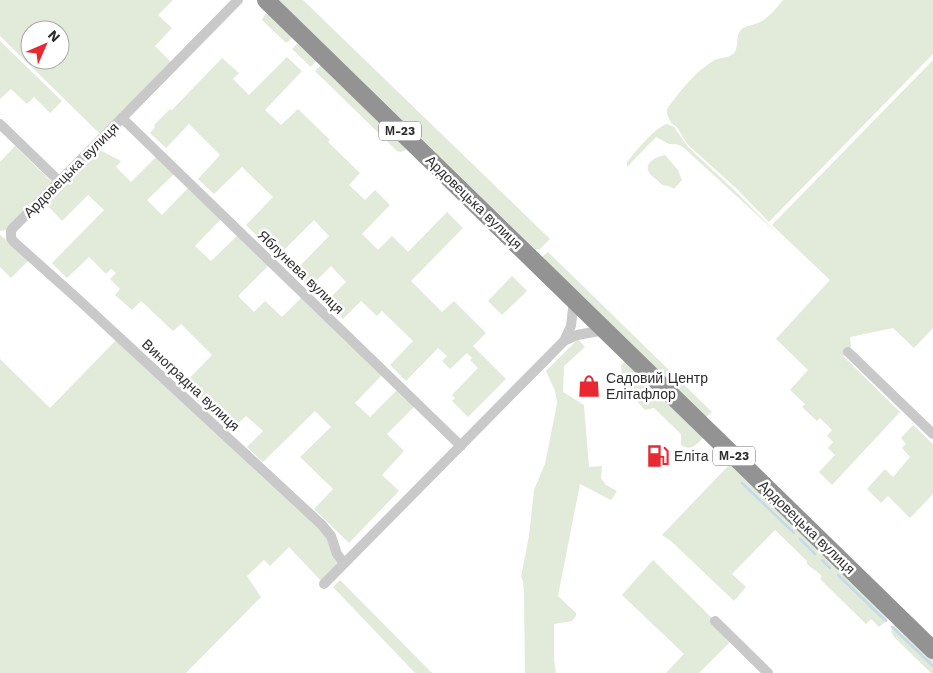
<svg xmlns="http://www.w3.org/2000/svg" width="933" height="673" font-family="'Work Sans',sans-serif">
  <rect width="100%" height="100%" fill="#fff"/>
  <!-- green -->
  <g fill="#e2ead9" fill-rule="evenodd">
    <path d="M0 0H173L158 15 172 28 155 46 171 62 101 133H99L0 36ZM30 30H60V60H30Z"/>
    <path d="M279 0H303L550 239 540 249H535Z"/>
    <path d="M783 0H933V54L769 222 737 189 687 144 677 127 671 123 667 114V110L669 106C682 89 695 72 713 61 719 57 728 59 734 53 740 46 734 35 743 28 747 26 753 25 758 23 769 18 776 9 783 0Z"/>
    <path d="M269 13 293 37 288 42H285L262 20 265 14Z"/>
    <path d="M0 41 62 101 50 113 34 97 27 104 11 89 0 99Z"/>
    <path d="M300 41 318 59 311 67 292 49Z"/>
    <path d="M287 57 302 71 265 110 281 125 298 109 330 140 328 142 360 173 349 185 365 200 375 190 390 205 362 234 378 250 392 236 408 252 447 212 463 228 411 281 442 312 454 301 486 333 473 346 506 379 468 417 452 401 455 398 452 395 478 368 470 360 472 358 467 353 450 369 442 361 447 356 438 348 406 381 390 365 413 341 382 311 377 316 361 301 343 319 326 302 346 282 331 266 310 287 294 272 329 236 314 220 278 256 246 225 273 197 242 167 214 194 198 179 220 155 189 124 166 148 150 133 155 127 154 125 170 109 172 110 222 58 239 73 233 79 249 95Z"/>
    <path d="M933 60V328L914 348 893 328 850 337 851 347 843 356 900 412 832 485 819 472 835 455 828 448 833 442 827 436 832 430 820 418 817 421 802 407 805 404 790 390 808 370 776 339 830 280 772 225Z"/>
    <path d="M323 63 408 146 404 151 400 152 397 151 315 71Z"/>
    <path d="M667 124 674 127 688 147 733 189 779 235 683 147 676 144H669L656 137 627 167V162C637 150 653 129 667 124Z"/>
    <path d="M15 146 53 183 9 228 6 230 0 231V162Z"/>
    <path d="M100 150 121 161 116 167 131 182 156 157 174 174 147 200 162 215 188 188 221 219 195 246 211 261 238 235 269 265 238 296 254 312 265 301 282 317 302 297 382 375 355 403 370 417 398 389 415 406 387 434 404 451 382 475 399 491 349 543 314 509 333 489 300 457 331 427 315 411 263 462 247 447 263 431 246 416 230 431 182 386 212 355 181 324 173 331 141 301 132 310 115 295 120 289 110 279 116 273 111 269 106 274 89 257 67 278 52 263 104 210 88 195 62 221 47 205Z"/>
    <path d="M665 155 678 170 682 180 674 189C670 185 667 187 663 185 661 184 657 180 656 179 653 177 649 174 648 170 646 161 659 156 665 155Z"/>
    <path d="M0 235 30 259 11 278 0 267Z"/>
    <path d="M548 252 712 412 706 417 542 257Z"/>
    <path d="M512 276 527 291 502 315 488 301Z"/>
    <path d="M117 339 323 530 340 562 322 582 289 547 270 566 264 560 247 576 261 597 186 673H0V359L50 408Z"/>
    <path d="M578 339 585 347 564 366 563 392 584 405 589 467 602 466 601 478 606 485 617 491 611 500 580 484 558 596 576 613V616L572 621 554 624V660L556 673H525L524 592 523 581 521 577 529 536 534 490 545 464 556 409 557 402 555 391 546 371Z"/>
    <path d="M624 362H627L705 436C697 444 691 452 681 445V434L654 408 645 410C634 399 622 381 621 366Z"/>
    <path d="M913 425 933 444V494L910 518 888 496 881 503 867 489 885 469 893 477 910 457 902 448 906 444 901 438Z"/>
    <path d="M730 464 888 617 886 621 879 627 871 619 866 624 820 579 822 576C817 571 812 569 807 564V561L775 530 732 574 746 587 734 601 671 541 662 535Z"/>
    <path d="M653 560 715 621 731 641 699 673H666L684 654 622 595Z"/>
    <path d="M340 580 432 673H415L333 587Z"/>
    <path d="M896 623 933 658V673H931L894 637 891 631Z"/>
  </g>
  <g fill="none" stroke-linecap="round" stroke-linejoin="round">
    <!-- stream -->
    <g stroke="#c4dbeb" stroke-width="2.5">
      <path d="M742 483 794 533"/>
      <path d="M800 539 815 554"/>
      <path d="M822 560 830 568"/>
      <path d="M838 575 886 621"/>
      <path d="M892 627 933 666"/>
    </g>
    <!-- street -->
    <g stroke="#c9c9c9" stroke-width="10">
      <path d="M238 0 122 118 13 228 11 231V238L14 242 80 301 322 525 331 536 337 554 344 563"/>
      <path d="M122 118 461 446"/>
      <path d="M0 124 59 181"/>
      <path d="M564 341 577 335 605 330"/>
      <path d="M848 352 933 434"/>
      <path d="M324 584 564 341 571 326 574 300"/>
      <path d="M715 621 768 673"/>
    </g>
    <!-- highway -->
    <path stroke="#939393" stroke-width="18" d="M266 0 933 650"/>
  </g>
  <!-- icons -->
  <defs>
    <symbol id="shop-bare" viewBox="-9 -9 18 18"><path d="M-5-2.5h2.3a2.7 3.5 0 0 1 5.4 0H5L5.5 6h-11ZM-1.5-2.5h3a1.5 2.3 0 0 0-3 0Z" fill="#e82932" stroke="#fff" stroke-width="2.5" paint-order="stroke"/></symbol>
    <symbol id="fuel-bare" viewBox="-9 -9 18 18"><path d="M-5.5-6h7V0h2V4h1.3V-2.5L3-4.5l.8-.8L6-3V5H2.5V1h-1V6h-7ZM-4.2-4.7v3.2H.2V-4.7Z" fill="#e82932" stroke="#fff" stroke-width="2.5" paint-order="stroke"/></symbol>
  </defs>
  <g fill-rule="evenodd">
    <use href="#shop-bare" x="573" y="370" width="32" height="32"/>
    <use href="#fuel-bare" x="642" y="440" width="32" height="32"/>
  </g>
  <g text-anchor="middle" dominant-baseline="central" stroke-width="5" stroke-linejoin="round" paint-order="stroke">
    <!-- shield labels -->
    <g fill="#fff" stroke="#6b6b6b" stroke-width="1">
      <rect x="379" y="121.5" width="42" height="19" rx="4"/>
      <rect x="713" y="446.5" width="42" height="19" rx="4"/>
    </g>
    <g font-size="12" font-weight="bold" fill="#2c2c2c">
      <text x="400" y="131">М-23</text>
      <text x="734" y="456">М-23</text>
    </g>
    <!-- street labels -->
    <g font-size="14" fill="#2c2c2c" stroke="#fff">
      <text transform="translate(71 170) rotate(-45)">Ардовецька вулиця</text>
      <text transform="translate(474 202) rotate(44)">Ардовецька вулиця</text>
      <text transform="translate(301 272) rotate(44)">Яблунева вулиця</text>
      <text transform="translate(191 385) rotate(43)">Виноградна вулиця</text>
      <text transform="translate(807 527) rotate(44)">Ардовецька вулиця</text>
    </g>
    <!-- poi labels -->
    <g font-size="14" fill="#2c2c2c" stroke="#fff" text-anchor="start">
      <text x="606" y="378">Садовий Центр<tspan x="606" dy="16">Елітафлор</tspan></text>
      <text x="674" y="456">Еліта</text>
    </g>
  </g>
  <!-- north arrow -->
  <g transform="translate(45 45) rotate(45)"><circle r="24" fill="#ffffff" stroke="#ababab"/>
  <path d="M0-4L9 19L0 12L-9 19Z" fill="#e82932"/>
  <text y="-8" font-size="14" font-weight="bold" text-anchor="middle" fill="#2c2c2c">N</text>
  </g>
</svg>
